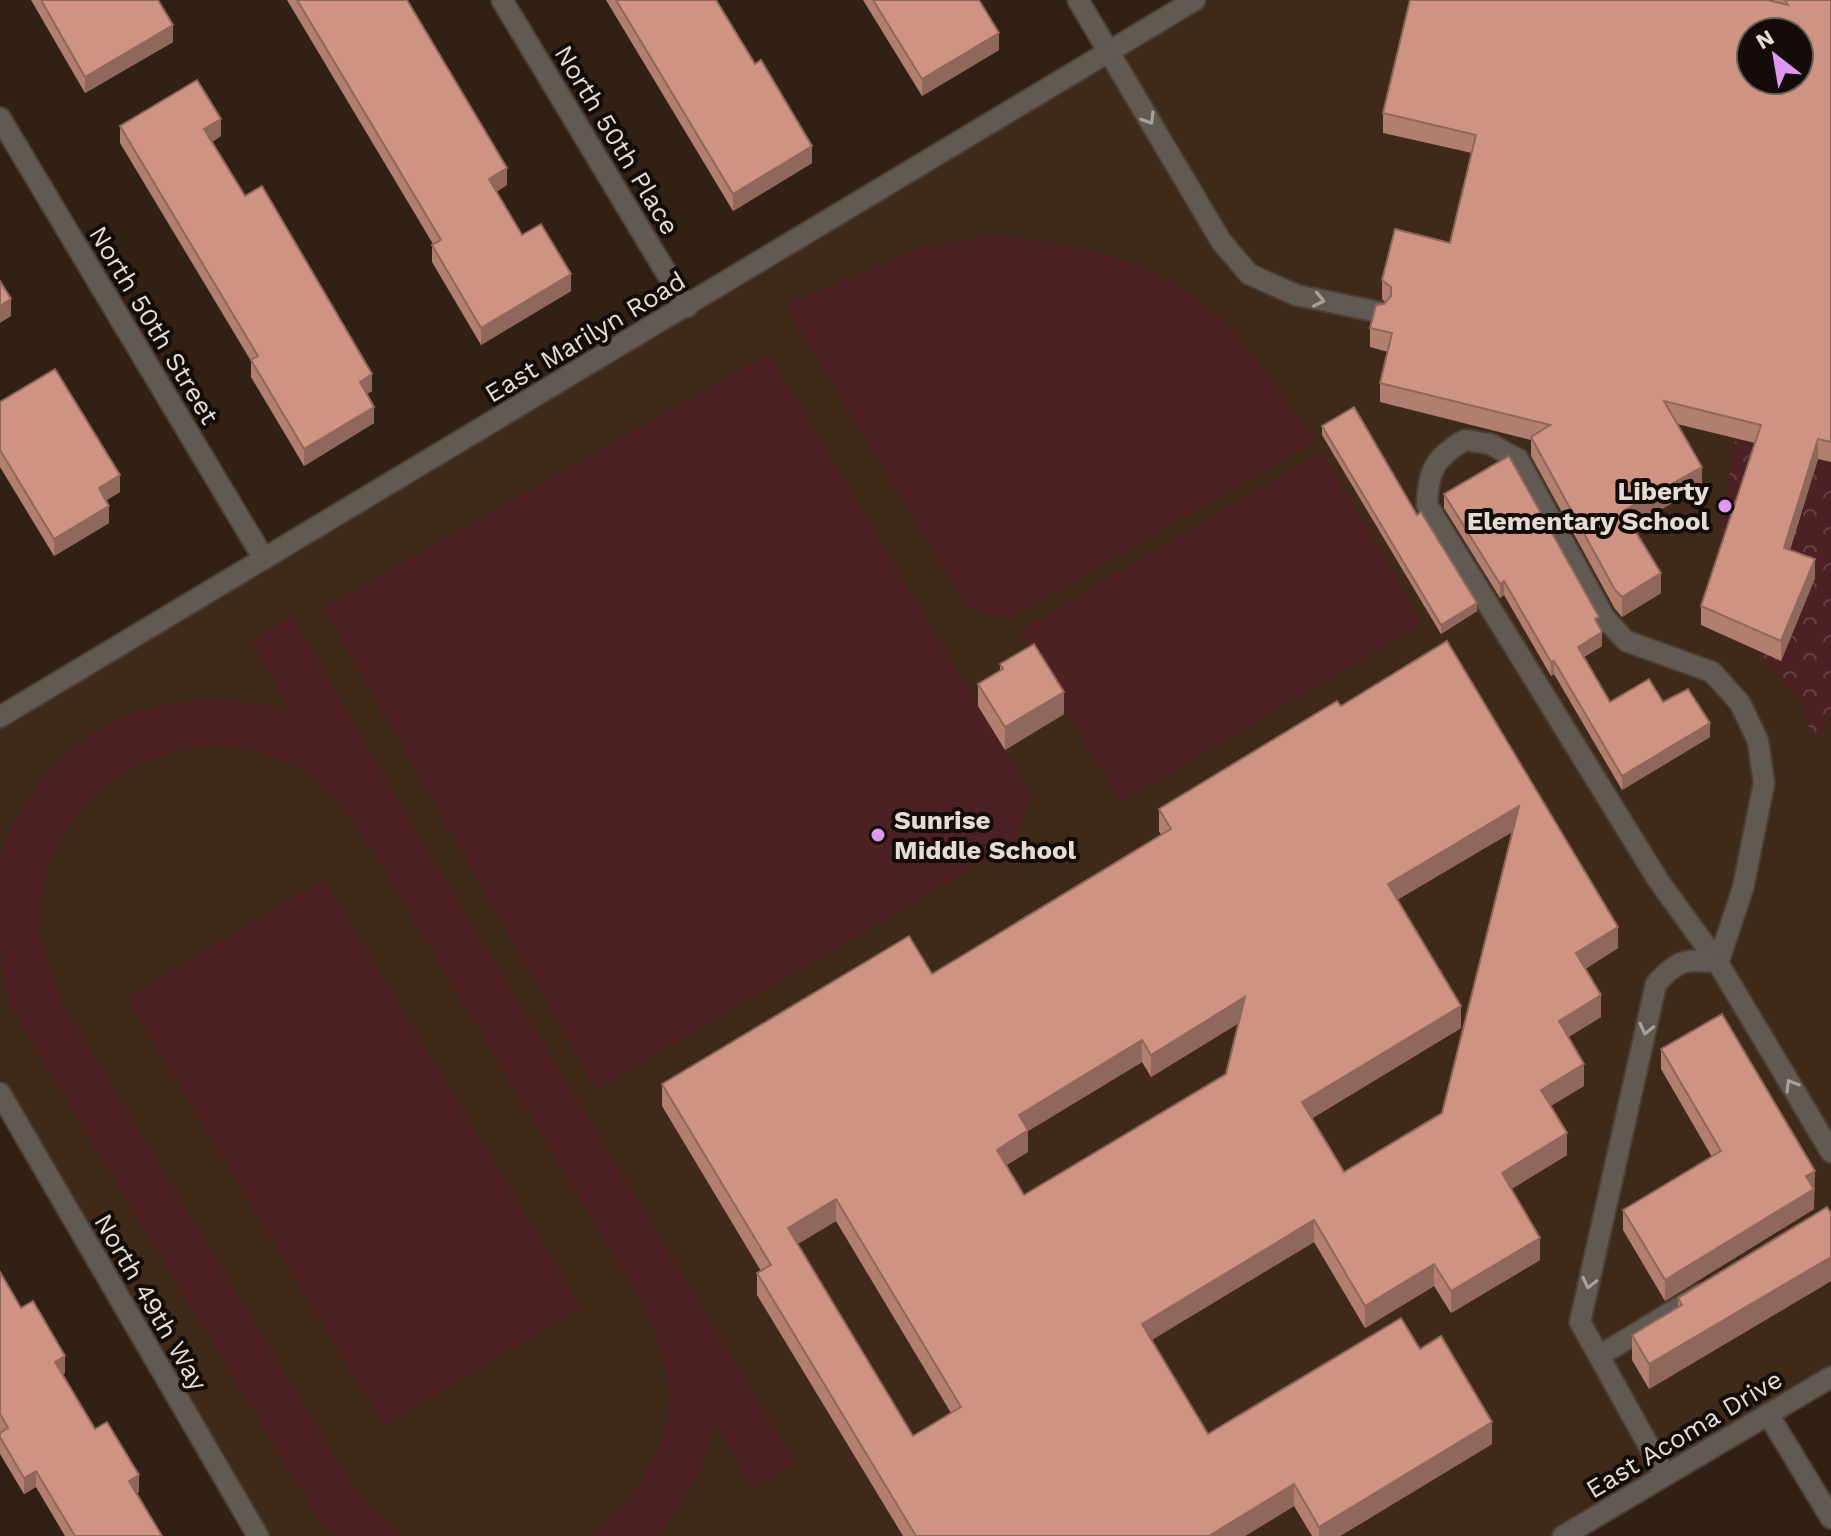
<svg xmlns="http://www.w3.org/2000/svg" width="1831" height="1536" font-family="'Work Sans',sans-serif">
  <defs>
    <pattern id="park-crowns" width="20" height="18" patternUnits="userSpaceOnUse" patternTransform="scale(2)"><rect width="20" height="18" fill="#4d2023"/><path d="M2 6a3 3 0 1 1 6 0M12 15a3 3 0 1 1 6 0" fill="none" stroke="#674042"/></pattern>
  </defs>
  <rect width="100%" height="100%" fill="#312115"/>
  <!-- built -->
  <path fill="#3f2919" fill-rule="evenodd" d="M1195 0H1831V1377L1563 1536H260L0 1093V717ZM1751 32H1799V80H1751Z"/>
  <!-- park -->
  <path fill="url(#park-crowns)" d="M1735 441 1831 463V707L1822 735 1811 734 1802 704 1728 614 1714 577Z"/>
  <!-- pitch -->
  <g fill="#4d2023">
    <path d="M996 235C1076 244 1162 260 1221 319 1254 351 1286 403 1315 441L1010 618 967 607 785 305 920 248Z"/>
    <path d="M769 354 1030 793 1015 843 596 1089 324 608Z"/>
    <path d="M1322 452 1422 623 1120 802 1019 631Z"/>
    <path d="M293 616 413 827 795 1462 753 1489 714 1423 703 1466 660 1536H589C635 1501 676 1442 668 1381 664 1357 654 1332 646 1309L370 847C353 820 334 792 307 774 189 695 28 796 40 935 43 959 57 986 66 1009L350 1482 374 1510 404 1536H337L319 1520 11 1007C0 977 0 950 0 918 0 899 0 877 0 857 3 840 14 823 23 808 77 710 189 682 291 712L251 640Z"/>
    <path d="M324 879 581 1307 384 1426 127 998Z"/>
  </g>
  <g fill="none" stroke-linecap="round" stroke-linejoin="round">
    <defs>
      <g id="minor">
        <path d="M502 0 687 307"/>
        <path d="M1078 0 1221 241 1249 274 1296 295 1379 312"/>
        <path d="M0 118 264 559"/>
        <path d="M1465 440 1490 444 1518 459 1604 617 1626 641 1712 672 1740 703 1758 741 1764 783 1743 888 1718 963 1658 880 1427 505C1428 471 1435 457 1465 440Z"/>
        <path d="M0 717 1195 0"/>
        <path d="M0 1093 258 1536"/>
        <path d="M1599 1356 1701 1294"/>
        <path d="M1768 1414 1831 1518"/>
        <path d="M1665 1475 1580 1322 1656 984C1677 960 1686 958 1718 963L1831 1152"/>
        <path d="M1563 1536 1831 1377"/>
      </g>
    </defs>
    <!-- minor casing -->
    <use href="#minor" stroke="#4e3f34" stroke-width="24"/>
    <!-- minor -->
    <use href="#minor" stroke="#605a52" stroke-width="20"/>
  </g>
  <!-- wall -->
  <g fill="#b17e70" fill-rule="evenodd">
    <path d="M31 0H158L173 42 85 93Z"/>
    <path d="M287 0H407L507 185 496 192 522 235 571 291 481 345 432 262V245L433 244Z"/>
    <path d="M606 0H716L812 163 733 211Z"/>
    <path d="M863 0H979L999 50 922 96Z"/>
    <path d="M1773 0H1831V462L1818 459 1790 550 1815 578 1781 661 1701 625V606L1755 443 1677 424 1702 486 1632 526 1661 593 1622 617 1615 609 1531 456V440L1380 402V383L1388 352 1370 347V328L1385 302 1382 299V280L1450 243 1472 153 1383 133V113L1774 1Z"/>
    <path d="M120 126 221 136 212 142 245 196 372 391 367 394 374 423 304 466 251 377V361L120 143Z"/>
    <path d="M0 402 120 492 106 500 109 523 54 556 0 467Z"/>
    <path d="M1322 426 1477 611 1441 634 1322 435Z"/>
    <path d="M1444 494 1599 626 1602 646 1584 657 1610 702H1663L1710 737 1622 790 1554 674 1551 676 1504 595 1500 598 1444 508Z"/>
    <path d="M1447 641 1618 948 1585 969 1601 1017 1568 1037 1584 1086 1550 1106 1567 1155 1511 1189 1540 1260 1451 1313 1434 1286 1365 1328 1314 1242 1151 1340 1208 1434 1420 1349 1492 1444 1340 1536H1312L1294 1506 1245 1536H903L757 1295V1273L761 1271 662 1106V1084L932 974 1161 835 1159 831V809L1341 706ZM1512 832 1442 1113 1344 1172 1311 1119 1461 1028 1397 900ZM1239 1023 1226 1074 1024 1195 1006 1165 1028 1152V1131L1142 1062 1151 1077ZM836 1221 951 1413 913 1436 797 1244Z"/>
    <path d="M1000 664 1064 714 1005 750 978 706V684L1000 671Z"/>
    <path d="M1661 1049 1815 1191 1814 1192V1209L1665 1301 1623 1230V1210L1712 1157 1661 1069Z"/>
    <path d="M1831 1213V1281L1649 1389 1632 1360V1335L1678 1308V1298Z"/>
    <path d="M0 1272 21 1308 65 1373 62 1374 95 1429 139 1492 137 1493 162 1536H65L36 1487 24 1494 0 1454V1433H1L0 1431Z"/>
  </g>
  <!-- shaded-wall -->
  <g fill="#90675b">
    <path d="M173 25V42L85 93V77Z"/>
    <path d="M999 33V50L922 96V79Z"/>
    <path d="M221 119V136L204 146V129Z"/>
    <path d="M812 146V163L733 211V194Z"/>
    <path d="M507 168V185L489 196V179Z"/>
    <path d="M571 274V291L481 345V328Z"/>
    <path d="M11 299V316L0 323V306Z"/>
    <path d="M372 374V391L360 399V382Z"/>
    <path d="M374 407V423L304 466V449Z"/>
    <path d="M1818 439V459L1784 568V548Z"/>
    <path d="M1702 467V486L1623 531V511Z"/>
    <path d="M120 475V492L99 505V488Z"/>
    <path d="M109 506V523L54 556V539Z"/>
    <path d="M1815 559V578L1781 661V641Z"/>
    <path d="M1661 573V593L1622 617V597Z"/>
    <path d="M1504 581V595L1500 598V584Z"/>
    <path d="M1477 603V611L1441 634V625Z"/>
    <path d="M1602 632V646L1578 660V647Z"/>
    <path d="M1554 661V674L1551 676V662Z"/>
    <path d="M1064 692V714L1005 750V727Z"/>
    <path d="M1710 723V737L1622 790V776Z"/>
    <path d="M1519 806V828L1388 905V884Z"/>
    <path d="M1618 927V948L1576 975V953Z"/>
    <path d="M1601 995V1017L1559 1043V1021Z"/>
    <path d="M1245 997V1019L1151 1077V1055Z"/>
    <path d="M1461 1006V1028L1302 1124V1102Z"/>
    <path d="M1142 1040V1062L1028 1131V1152L997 1171V1150L1019 1115Z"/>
    <path d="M1584 1064V1086L1541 1112V1090Z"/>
    <path d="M1567 1133V1155L1502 1195V1173Z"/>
    <path d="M1815 1171 1814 1209 1665 1301V1280Z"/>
    <path d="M836 1199V1221L788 1250V1228Z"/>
    <path d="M1314 1220V1242L1142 1346V1324Z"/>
    <path d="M1540 1238V1260L1451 1313V1291Z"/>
    <path d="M1831 1257V1281L1649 1389V1364Z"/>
    <path d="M1434 1264V1286L1365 1328V1306Z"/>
    <path d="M65 1356V1373L55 1379V1362Z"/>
    <path d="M1492 1422V1444L1340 1536H1319V1527Z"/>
    <path d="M36 1471V1487L24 1494V1478Z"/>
    <path d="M139 1475V1492L129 1498V1481Z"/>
    <path d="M1294 1484V1506L1245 1536H1209Z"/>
  </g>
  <!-- building -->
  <g fill="#ce9382" stroke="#90675b" stroke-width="2" fill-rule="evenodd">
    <path d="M41 0H158L173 25 85 77Z"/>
    <path d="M297 0H407L507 168 489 179 522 235 541 224 571 274 481 328 432 245 441 240Z"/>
    <path d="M616 0H716L755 64 761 60 812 146 733 194Z"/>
    <path d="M873 0H979L999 33 922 79Z"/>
    <path d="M1410 0H1768L1788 5 1785 0H1831V442L1818 439 1784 548 1815 559 1781 641 1701 606 1761 425 1664 401 1702 467 1623 511 1661 573 1622 597 1615 590 1531 437 1550 425 1380 383 1392 333 1370 328 1376 305 1384 304 1391 296V287L1382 280 1395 229 1450 243 1476 135 1383 113ZM1751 32H1799V80H1751Z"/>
    <path d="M197 80 221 119 204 129 245 196 262 186 372 374 360 382 374 407 304 449 251 360 258 356 120 126Z"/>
    <path d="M0 281 11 299 0 306Z"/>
    <path d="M55 369 120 475 99 488 109 506 54 539 0 450V402Z"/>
    <path d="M1354 407 1417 515 1421 512 1477 603 1441 625 1322 426Z"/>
    <path d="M1509 456 1599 617 1595 619 1602 632 1578 647 1610 702 1649 679 1663 702 1688 689 1710 723 1622 776 1554 661 1551 662 1504 581 1500 584 1444 494Z"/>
    <path d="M1447 641 1618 927 1576 953 1601 995 1559 1021 1584 1064 1541 1090 1567 1133 1502 1173 1540 1238 1451 1291 1434 1264 1365 1306 1314 1220 1142 1324 1208 1434 1401 1318 1420 1349 1441 1336 1492 1422 1319 1527 1294 1484 1209 1536H916L757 1273 771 1265 662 1084 909 936 932 974 1171 829 1159 809 1337 701 1341 706ZM1519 806 1442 1113 1344 1172 1302 1102 1461 1006 1388 884ZM1245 997 1226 1074 1024 1195 997 1150 1028 1130 1019 1115 1142 1040 1151 1055ZM836 1199 961 1407 913 1436 788 1228Z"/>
    <path d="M1034 644 1064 692 1005 727 978 684 1003 669 1000 664Z"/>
    <path d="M1722 1014 1815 1171 1806 1176 1814 1189 1665 1280 1623 1210 1721 1151 1661 1049Z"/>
    <path d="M1827 1207 1831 1213V1257L1649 1364 1632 1335 1682 1305 1678 1298Z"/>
    <path d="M0 1272 21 1308 33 1301 65 1356 55 1362 95 1429 107 1422 139 1475 129 1481 162 1536H75L36 1471 24 1478 0 1437V1433L8 1428 0 1414Z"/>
  </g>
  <!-- one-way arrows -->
  <defs><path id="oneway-chevron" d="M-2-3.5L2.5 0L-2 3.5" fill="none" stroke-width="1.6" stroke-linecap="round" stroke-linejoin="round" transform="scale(2)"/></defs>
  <g stroke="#aaa29a">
    <use href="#oneway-chevron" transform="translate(1149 119) rotate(59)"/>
    <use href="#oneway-chevron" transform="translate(1319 300) rotate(12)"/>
    <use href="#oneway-chevron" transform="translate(1646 1029) rotate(103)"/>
    <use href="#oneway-chevron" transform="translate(1791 1085) rotate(-121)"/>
    <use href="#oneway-chevron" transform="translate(1589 1283) rotate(103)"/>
  </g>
  <!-- markers -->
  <g fill="#de98f2" stroke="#140c08" stroke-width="3">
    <circle cx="1725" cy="506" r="8"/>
    <circle cx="878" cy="835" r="8"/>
  </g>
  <g text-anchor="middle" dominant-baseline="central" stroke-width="8" stroke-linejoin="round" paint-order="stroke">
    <!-- street labels -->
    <g font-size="26" fill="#e7dcd4" stroke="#140c08">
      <text transform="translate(617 140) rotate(59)">North 50th Place</text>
      <text transform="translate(154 325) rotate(59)">North 50th Street</text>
      <text transform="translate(585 337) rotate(-31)">East Marilyn Road</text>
      <text transform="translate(151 1302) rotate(60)">North 49th Way</text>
      <text transform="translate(1684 1434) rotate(-31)">East Acoma Drive</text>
    </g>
    <!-- poi labels -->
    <g font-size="26" font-weight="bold" fill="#e7dcd4" stroke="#140c08" text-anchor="end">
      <text x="1709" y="491">Liberty<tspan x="1709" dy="30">Elementary School</tspan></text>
      <text x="894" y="820" text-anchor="start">Sunrise<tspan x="894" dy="30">Middle School</tspan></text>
    </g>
  </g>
  <!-- north arrow -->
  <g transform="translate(1775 56) rotate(329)"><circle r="38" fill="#140c08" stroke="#685f5a" stroke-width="2"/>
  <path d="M0-6L14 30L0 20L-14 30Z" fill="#de98f2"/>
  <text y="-12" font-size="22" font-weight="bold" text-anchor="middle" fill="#e7dcd4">N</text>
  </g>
</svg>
